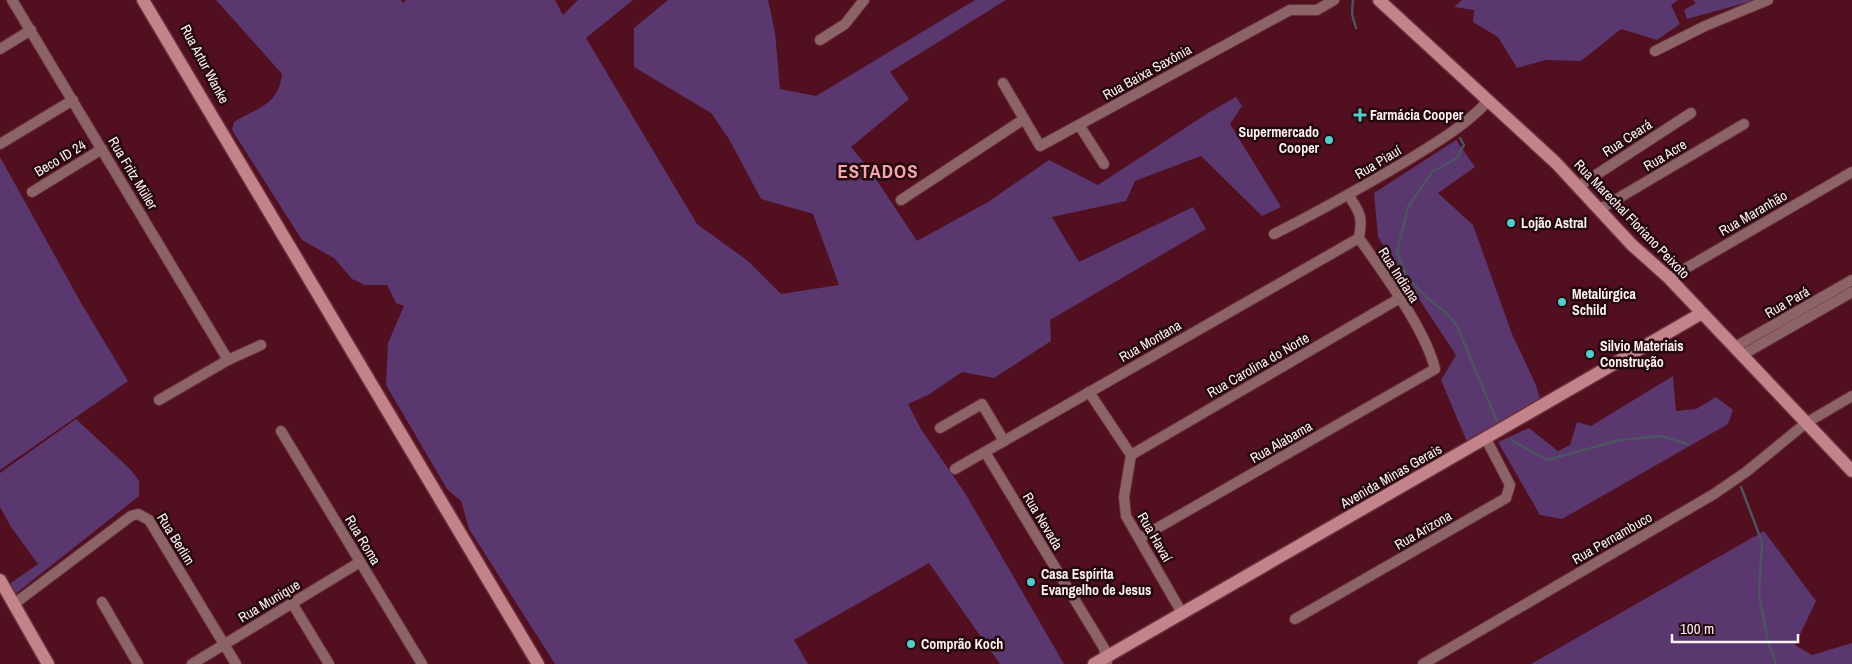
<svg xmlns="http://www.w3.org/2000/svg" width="1852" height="664" font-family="'Archivo Narrow',sans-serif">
  <rect width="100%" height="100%" fill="#510f1f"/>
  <!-- green -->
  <g fill="#5a376e">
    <path d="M216 0H401L403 3 406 0H555L563 15 578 0H633L586 38 697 224 748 261 781 294 839 285 813 214 761 199 729 139 711 113 634 67V28L668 0H768L775 32 780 89 816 96 975 0H1006L890 72 909 99 851 147 870 170 917 241 988 202 1049 160 1098 185 1208 113 1236 97 1242 106 1230 124 1281 207 1262 216 1201 156 1135 181 1126 201 1052 217 1079 262 1193 207 1206 229 1050 320 1051 341 994 378 962 372 928 395 908 404 921 429 965 493 1064 664H1000L929 563 794 640 808 664H555L469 529 461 501 447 489 386 385 388 343 404 306 396 303 387 285H365L352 279 334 258 302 240 232 130 234 122C258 107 278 106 282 74Z"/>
    <path d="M1462 0H1678L1671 5 1680 24 1657 40 1621 29 1581 61 1546 60 1517 68 1498 37 1473 22 1474 10 1454 7Z"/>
    <path d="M1693 0H1750L1752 1 1687 19 1684 10 1696 3Z"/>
    <path d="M1456 140 1475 167 1438 193 1473 225 1512 334 1536 385 1541 402 1467 442 1441 380 1456 355 1378 237 1374 193Z"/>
    <path d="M0 157 80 301 128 381 0 470Z"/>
    <path d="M1673 376 1676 411 1696 409 1716 397 1733 410 1728 424 1562 519 1540 515 1498 442 1529 428 1558 451 1570 445 1577 422 1591 426Z"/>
    <path d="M76 419 131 470 139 481V496L14 595 8 585 38 564 11 527 0 507V473Z"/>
    <path d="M1764 531 1816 601 1795 645 1812 655 1852 643V664H1531Z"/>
  </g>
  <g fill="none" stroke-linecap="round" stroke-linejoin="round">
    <!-- stream -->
    <g stroke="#4d5461" stroke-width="2.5">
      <path d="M1353 0 1352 14 1356 28"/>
      <path d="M1460 138 1464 145 1457 158 1432 172 1408 207 1397 252 1406 276 1428 299 1448 314 1457 326 1497 421"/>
      <path d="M1511 440 1547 460 1620 440 1660 436 1688 444"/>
      <path d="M1741 487 1762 542 1759 595 1768 642 1776 664"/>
    </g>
    <defs>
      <g id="street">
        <path d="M12 0 228 360"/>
        <path d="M820 40 845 24 864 0"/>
        <path d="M0 49 31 30"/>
        <path d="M1655 51 1705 26 1768 0"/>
        <path d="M1003 83 1040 146 1290 10H1317L1334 0"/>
        <path d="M1079 125 1104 164"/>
        <path d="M0 144 73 100"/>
        <path d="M1579 186 1691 113"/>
        <path d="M32 192 102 149"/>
        <path d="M901 200 1024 119"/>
        <path d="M1600 209 1744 124"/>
        <path d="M1274 234C1320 211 1364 186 1408 160 1437 142 1465 126 1488 101"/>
        <path d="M1669 278 1852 172"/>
        <path d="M1735 347 1852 280"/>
        <path d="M1742 355 1852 292"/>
        <path d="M1089 392 1131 455 1124 497 1126 516 1182 613"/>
        <path d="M159 400 228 360 261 345"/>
        <path d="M940 428 982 404 1004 441"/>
        <path d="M281 431 422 664"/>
        <path d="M985 452 1104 648 1107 664"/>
        <path d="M1131 455 1400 298"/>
        <path d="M955 469 1359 238"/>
        <path d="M1140 538 1435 369C1425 328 1383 273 1359 238 1363 216 1360 213 1349 196"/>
        <path d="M102 602 138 664"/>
        <path d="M292 603 329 664"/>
        <path d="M14 604 131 516 138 514 149 520 236 664"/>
        <path d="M1295 619 1506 498 1510 485 1486 439"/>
        <path d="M192 664 360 562"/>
        <path d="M1423 664 1714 494 1746 472 1806 423 1852 396"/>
      </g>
      <g id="secondary">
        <path d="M143 0 538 664"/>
        <path d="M1379 0 1556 163 1632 245 1669 278 1852 471"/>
        <path d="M0 580 48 664"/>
        <path d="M1094 664 1702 313"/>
      </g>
    </defs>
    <!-- street casing -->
    <use href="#street" stroke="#692f3d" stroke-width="12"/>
    <!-- secondary casing -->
    <use href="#secondary" stroke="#692f3d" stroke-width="15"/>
    <!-- street -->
    <use href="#street" stroke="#8c6468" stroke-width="10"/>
    <!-- secondary -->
    <use href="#secondary" stroke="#c2838a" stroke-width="12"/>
  </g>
  <!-- markers -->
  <g fill="#53cdc9" stroke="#26090e" stroke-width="2">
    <path d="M1357.5 107.5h5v5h5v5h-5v5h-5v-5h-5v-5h5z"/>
    <circle cx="1329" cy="140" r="5"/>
    <circle cx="1511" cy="223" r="5"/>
    <circle cx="1562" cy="302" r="5"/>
    <circle cx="1590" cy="354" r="5"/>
    <circle cx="1031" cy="582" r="5"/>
    <circle cx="911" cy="644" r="5"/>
  </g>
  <g text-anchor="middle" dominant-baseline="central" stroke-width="5" stroke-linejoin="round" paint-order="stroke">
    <!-- street labels -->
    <g font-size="14" fill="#fbf2f3" stroke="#26090e">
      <text transform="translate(205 64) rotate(62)">Rua Artur Wanke</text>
      <text transform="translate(1147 72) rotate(-29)">Rua Baixa Saxônia</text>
      <text transform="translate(1627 138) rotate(-33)">Rua Ceará</text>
      <text transform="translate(1665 155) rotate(-31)">Rua Acre</text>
      <text transform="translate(60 158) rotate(-31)">Beco ID 24</text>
      <text transform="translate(1378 162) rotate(-31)">Rua Piauí</text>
      <text transform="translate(133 173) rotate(59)">Rua Fritz Müller</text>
      <text transform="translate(1753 213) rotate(-30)">Rua Maranhão</text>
      <text transform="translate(1632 219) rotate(46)">Rua Marechal Floriano Peixoto</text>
      <text transform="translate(1399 275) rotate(57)">Rua Indiana</text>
      <text transform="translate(1787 302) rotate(-30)">Rua Pará</text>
      <text transform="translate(1150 341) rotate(-30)">Rua Montana</text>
      <text transform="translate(1258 365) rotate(-30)">Rua Carolina do Norte</text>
      <text transform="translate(1281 442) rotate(-30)">Rua Alabama</text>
      <text transform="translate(1391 476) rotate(-30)">Avenida Minas Gerais</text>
      <text transform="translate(1043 521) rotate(59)">Rua Nevada</text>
      <text transform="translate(1423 530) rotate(-30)">Rua Arizona</text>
      <text transform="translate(1155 537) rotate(60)">Rua Havaí</text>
      <text transform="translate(1612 538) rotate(-30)">Rua Pernambuco</text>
      <text transform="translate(176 539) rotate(58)">Rua Berlim</text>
      <text transform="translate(363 540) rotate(59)">Rua Roma</text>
      <text transform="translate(269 601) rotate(-31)">Rua Munique</text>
    </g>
    <!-- poi labels -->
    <g font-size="14" font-weight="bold" fill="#fbf2f3" stroke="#26090e" text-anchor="start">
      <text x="1370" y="115">Farmácia Cooper</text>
      <text x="1319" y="132" text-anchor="end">Supermercado<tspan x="1319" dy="16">Cooper</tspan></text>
      <text x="1521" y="223">Lojão Astral</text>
      <text x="1572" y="294">Metalúrgica<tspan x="1572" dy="16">Schild</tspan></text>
      <text x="1600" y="346">Silvio Materiais<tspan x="1600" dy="16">Construção</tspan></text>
      <text x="1041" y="574">Casa Espírita<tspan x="1041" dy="16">Evangelho de Jesus</tspan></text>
      <text x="921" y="644">Comprão Koch</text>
    </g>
    <!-- district labels -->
    <g font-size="19" font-weight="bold" letter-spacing="1" fill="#f6a5ae" stroke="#26090e">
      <text x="878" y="171">ESTADOS</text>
    </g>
  </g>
  <!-- scale -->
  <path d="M1672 634v8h126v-8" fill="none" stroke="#fbf2f3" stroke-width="2.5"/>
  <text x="1680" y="634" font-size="15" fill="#fbf2f3" stroke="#26090e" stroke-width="4" paint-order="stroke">100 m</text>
</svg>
